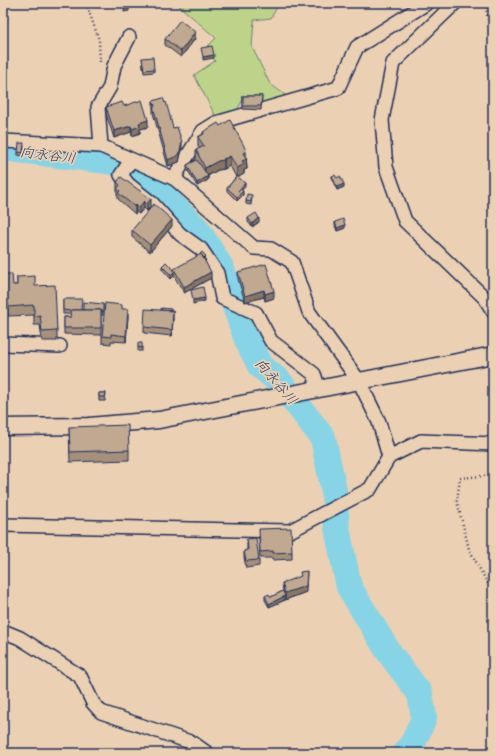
<svg xmlns="http://www.w3.org/2000/svg" width="496" height="756" font-family="'Patrick Hand','Klee One',sans-serif">
  <rect width="100%" height="100%" fill="#ecd0b3"/>
  <filter id="ink" filterUnits="userSpaceOnUse"><feTurbulence type="fractalNoise" baseFrequency=".025" numOctaves="2"/><feDisplacementMap in="SourceGraphic" scale="8" xChannelSelector="R" yChannelSelector="G"/><feConvolveMatrix kernelMatrix="1 2 1 2 8 2 1 2 1" color-interpolation-filters="sRGB"/></filter>
  <g filter="url(#ink)">
    <!-- green -->
    <path fill="#bdd389" stroke="#6c8174" d="M176 3H279L271 18 254 20 252 47 270 84 291 99 254 111 242 101 235 114 217 119 194 75 215 61 206 48 216 38Z"/>
    <g fill="none" stroke-linecap="round" stroke-linejoin="round">
      <!-- river -->
      <path stroke="#87d4e6" stroke-width="26" d="M3 148 115 162 161 194 198 230 221 267 247 340 260 366 279 381 323 438 334 491 337 528 349 587 388 651 420 694 424 718 413 743 406 753"/>
      <defs>
        <g id="minor">
          <path d="M455 3 393 63 382 120 386 167 405 221 485 298 493 311"/>
          <path d="M3 141 101 146 175 179 254 248 271 249 292 262 309 312 359 381 379 422 389 457"/>
          <path d="M101 146 98 107 110 87 114 66 129 37"/>
          <path d="M131 160 121 175 128 184 153 204 180 234 201 249 217 273 222 298 256 313 271 341 314 374 319 389"/>
          <path d="M175 179 178 171 203 131 216 123 338 88 357 47 427 3"/>
          <path d="M3 344 60 346"/>
          <path d="M3 525 290 531 370 489 389 457 421 441 493 444"/>
          <path d="M3 631 20 638 80 676 93 703 101 712 193 743 207 753"/>
        </g>
        <path id="tertiary" d="M3 427 89 426 159 420 493 355"/>
      </defs>
      <!-- minor casing -->
      <use href="#minor" stroke="#1b2f5e" stroke-width="16"/>
      <!-- tertiary casing -->
      <use href="#tertiary" stroke="#1b2f5e" stroke-width="19"/>
      <!-- path -->
      <g stroke="#1b2f5e" stroke-width="2.5" stroke-dasharray="1 3" stroke-linecap="butt">
        <path d="M86 3 99 40 100 63"/>
        <path d="M485 3 489 24 493 29"/>
        <path d="M493 475 460 478 457 501 469 549 493 593"/>
      </g>
      <!-- minor -->
      <use href="#minor" stroke="#ecd0b3" stroke-width="13"/>
      <!-- tertiary -->
      <use href="#tertiary" stroke="#ecd0b3" stroke-width="16"/>
    </g>
    <!-- wall -->
    <g fill="#a6907c" stroke="#1b2f5e">
      <path d="M165 39H195L181 57 165 45Z"/>
      <path d="M142 58 154 69V72L144 73Z"/>
      <path d="M243 96H262L261 110 243 109Z"/>
      <path d="M153 101 173 128 182 149 179 162 168 166 153 113Z"/>
      <path d="M124 106 148 127 140 129V133L132 136 131 132 114 138 106 114V107Z"/>
      <path d="M220 126 246 158 247 169 244 170V174L238 177 245 186 242 190 243 195 237 201 227 191V188L236 177 230 166 224 169V167V169L218 170 208 176V180L197 186 187 169V165L196 160V150L200 149 198 146V137L203 134V132Z"/>
      <path d="M24 146 23 156 18 155V152Z"/>
      <path d="M332 176 337 178 344 187 337 190 332 180Z"/>
      <path d="M117 182 151 206 147 211 144 208 139 214 136 212 135 214 118 199V196L117 195Z"/>
      <path d="M252 198 251 205 246 204V201Z"/>
      <path d="M248 218 259 222 252 227 248 222Z"/>
      <path d="M335 222 345 228 337 231 335 226Z"/>
      <path d="M172 226 150 252 132 237V230Z"/>
      <path d="M200 255 206 260 205 261 211 278 184 293 174 276 171 279 162 269V266L174 270Z"/>
      <path d="M238 272 274 298 265 301 264 297 245 302 238 279Z"/>
      <path d="M3 274 13 285H17V277L35 286 57 331V341H42L40 325H34V315L8 316 7 307H3Z"/>
      <path d="M63 299 81 310 103 304V315H101V335L64 334V317H71V314H63Z"/>
      <path d="M122 309 128 316 126 342 111 341V344L102 343V336Z"/>
      <path d="M173 318 172 336 144 333V327Z"/>
      <rect x="138" y="347" width="4" height="4"/>
      <path d="M99 393H106L105 401H99Z"/>
      <path d="M69 427 129 450V460L70 462Z"/>
      <path d="M259 536 292 552V559L273 560V558H260Z"/>
      <path d="M247 539 259 560V566L246 568 244 557V551L247 550Z"/>
      <path d="M282 583 306 592 285 600V598V600L269 607 265 600V596L271 597 283 591Z"/>
    </g>
    <!-- shaded-wall -->
    <g fill="#877665" stroke="#1b2f5e">
      <path d="M129 8V11L124 12V9Z"/>
      <path d="M195 32V39L181 57V51Z"/>
      <path d="M214 55V58L203 60V57Z"/>
      <path d="M148 120V127L140 129V133L132 136V129L139 123Z"/>
      <path d="M131 126V132L114 138V131Z"/>
      <path d="M182 142V149L179 162 168 166V160Z"/>
      <path d="M246 151 247 169 244 170V174L237 178V168L243 153Z"/>
      <path d="M230 156V166L224 169V159Z"/>
      <path d="M224 160V169L218 170 205 177V168L218 161Z"/>
      <path d="M208 176V180L197 186V183Z"/>
      <path d="M245 183V186L238 194V191Z"/>
      <path d="M344 184V187L337 190V187Z"/>
      <path d="M243 191V195L237 201V197Z"/>
      <path d="M151 199V206L147 211V204Z"/>
      <path d="M144 201V208L139 214V208Z"/>
      <path d="M136 205V212L135 214V207Z"/>
      <path d="M259 218V222L252 227V224Z"/>
      <path d="M172 220V226L150 252V245Z"/>
      <path d="M345 225V228L337 231V228Z"/>
      <path d="M174 272V276L171 279V275Z"/>
      <path d="M211 272V278L184 293V287Z"/>
      <path d="M264 290V297L245 302V296Z"/>
      <path d="M274 291V298L265 301V294Z"/>
      <path d="M205 298V301L193 304V300Z"/>
      <path d="M128 309V316L126 342V336Z"/>
      <path d="M173 311V318L172 336V330Z"/>
      <path d="M307 571 306 592 285 600V593Z"/>
      <path d="M285 596V600L269 607V604Z"/>
    </g>
    <!-- building -->
    <g fill="#c1a890" stroke="#1b2f5e">
      <path d="M128 3 129 8 124 9 123 5Z"/>
      <path d="M180 20 195 32 181 51 165 39Z"/>
      <path d="M212 46 214 55 203 57 201 48Z"/>
      <path d="M153 57 154 69 144 70 142 58Z"/>
      <path d="M243 96H262L261 106H243Z"/>
      <path d="M163 98 165 103 166 102 173 128 177 127 182 142 179 155 168 160 153 106H155L153 101Z"/>
      <path d="M142 100 148 120 139 123 140 126 132 129 131 126 114 131 106 107 122 102 124 106Z"/>
      <path d="M230 120 244 146 246 151 243 153 247 159 242 161 244 164 237 168 230 156 224 159V158V160L218 161 205 168 196 150 204 146 198 137 204 134 203 132 218 123 220 126Z"/>
      <path d="M19 143H24L23 153 18 152Z"/>
      <path d="M197 160 208 176 197 183 187 165Z"/>
      <path d="M335 175 337 178 340 176 344 184 337 187 332 176Z"/>
      <path d="M237 176 245 183 238 191 241 189 243 191 237 197 227 188Z"/>
      <path d="M121 177 151 199 147 204 144 201 139 208 136 205 135 207 118 193 120 191 117 189 120 185 117 182Z"/>
      <path d="M247 194 252 195 251 202 246 201Z"/>
      <path d="M154 204 172 220 150 245 132 230Z"/>
      <path d="M256 213 259 218 252 224 248 218Z"/>
      <path d="M343 219 345 225 337 228 335 222Z"/>
      <path d="M202 252 206 256 204 258 201 254H200Z"/>
      <path d="M201 254 211 272 184 287 174 269Z"/>
      <path d="M166 262 174 270V272L171 275 162 266Z"/>
      <path d="M266 264 274 291 265 294 264 290 245 296 238 272Z"/>
      <path d="M3 274H12L13 285H17V277L35 276V286L55 285 57 331 42 332 40 315 34 316V305L8 307 7 297H3Z"/>
      <path d="M203 287 205 298 193 300 191 290Z"/>
      <path d="M63 299H82L81 310H71V311L63 310Z"/>
      <path d="M83 302 103 304V312H101V310H83Z"/>
      <path d="M105 303 122 305V309H128L126 336 111 334V337L102 336Z"/>
      <path d="M161 308 171 309V311L161 310Z"/>
      <path d="M145 309 173 311 172 330 144 327Z"/>
      <path d="M71 310H101V328H64V317H71Z"/>
      <path d="M138 343H142V348L138 347Z"/>
      <path d="M99 393H106L105 397H99Z"/>
      <path d="M128 425 129 450 70 452 69 427Z"/>
      <path d="M291 528 292 552 273 553V551L260 552 259 529Z"/>
      <path d="M256 538 259 560 246 561 244 551 248 550 247 539Z"/>
      <path d="M307 571 306 586 285 593 282 583 301 576 300 572Z"/>
      <path d="M283 591 285 596 269 604 265 596 269 594 271 597Z"/>
    </g>
  </g>
  <g text-anchor="middle" dominant-baseline="central" stroke-width="3.5" stroke-linejoin="round" paint-order="stroke">
    <!-- water labels -->
    <g font-size="14" font-style="italic" fill="#26406c" stroke="#ecd0b3">
      <text transform="translate(48 154) rotate(7)">向永谷川</text>
      <text transform="translate(277 381) rotate(49)">向永谷川</text>
    </g>
  </g>
  <!-- margin -->
  <rect width="496" height="756" fill="none" stroke="#ecd0b3" stroke-width="16"/>
  <rect x="8" y="8" width="480" height="740" fill="none" stroke="#1b2f5e" stroke-width="1.5" filter="url(#ink)"/>
</svg>
